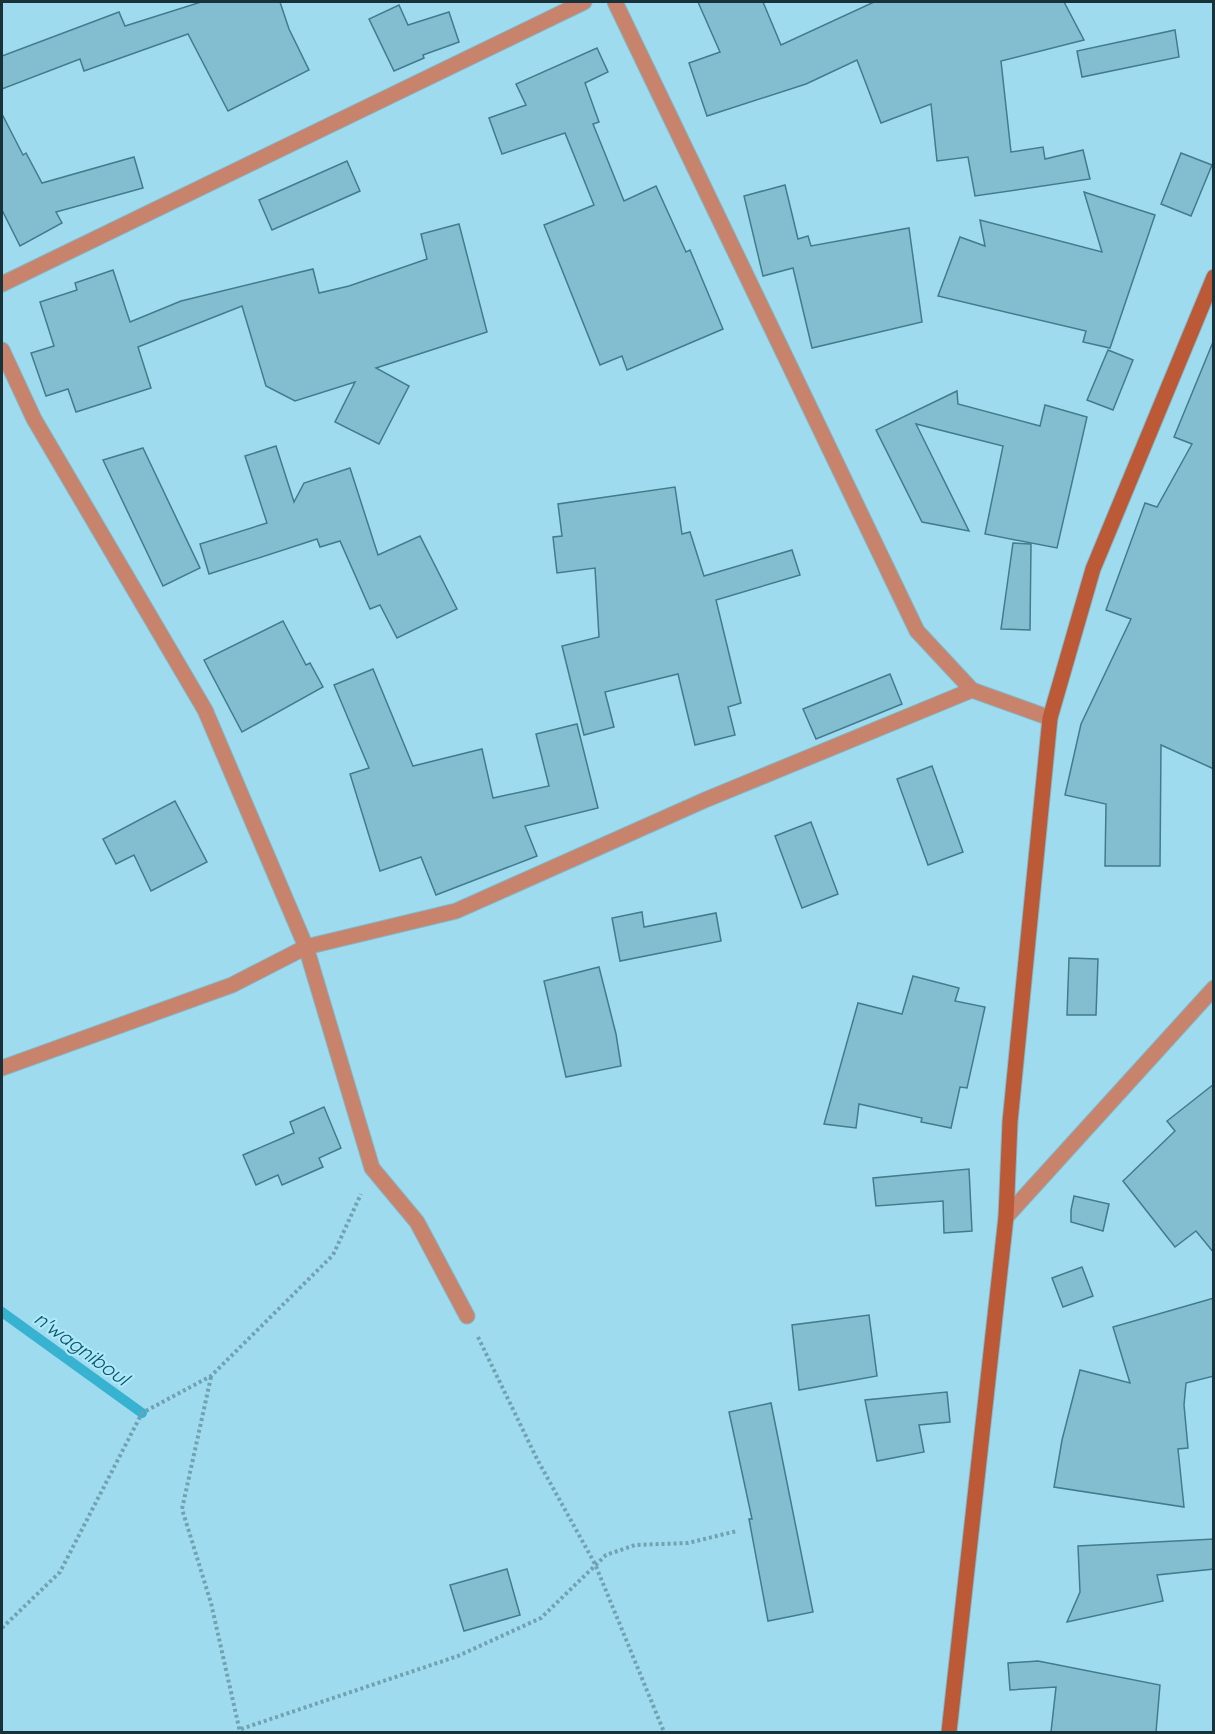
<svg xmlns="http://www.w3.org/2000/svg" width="1215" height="1734" font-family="Quicksand,sans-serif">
  <rect width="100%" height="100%" fill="#9fdbee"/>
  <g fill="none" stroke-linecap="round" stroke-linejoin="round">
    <!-- stream -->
    <path stroke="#38b2d1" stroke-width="10" d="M2 1312 142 1413"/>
  </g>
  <!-- building -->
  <g fill="#83bed0" stroke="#417c8d" stroke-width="1.5">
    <path d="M201 2H280L289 29 309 70 228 111 188 34 84 71 80 59 2 89V56L119 12 125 26Z"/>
    <path d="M698 2H763L781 45 874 2H1064L1084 40 1001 61 1011 152 1043 147 1045 159 1083 150 1090 179 975 196 968 157 937 161 931 104 881 123 857 60 806 84 707 116 689 63 720 52Z"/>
    <path d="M399 5 408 25 449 12 459 42 423 55 424 58 394 71 369 19Z"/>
    <path d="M1175 30 1179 57 1082 77 1077 51Z"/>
    <path d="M597 48 608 72 585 83 599 122 593 124 624 201 656 186 686 252 690 250 723 329 627 370 622 356 600 365 544 225 594 205 565 133 502 154 489 118 526 105 516 84Z"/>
    <path d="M2 114 23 155 26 153 42 183 134 157 143 188 56 212 62 223 20 246 2 210Z"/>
    <path d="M1181 153 1212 165 1191 216 1161 204Z"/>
    <path d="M347 161 360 191 272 230 259 200Z"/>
    <path d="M785 185 798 239 808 236 811 246 909 228 922 322 812 348 793 268 763 276 744 196Z"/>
    <path d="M1084 192 1155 215 1110 348 1083 342 1086 331 938 296 960 237 985 246 980 220 1102 252Z"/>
    <path d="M459 224 487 332 376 368 409 386 379 444 335 422 355 382 295 401 266 386 242 306 138 347 151 388 76 412 68 389 46 396 31 353 54 346 40 302 77 290 75 283 113 270 130 322 181 301 313 269 319 293 349 286 427 259 421 234Z"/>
    <path d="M1213 342 1214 769 1161 745 1160 866H1105L1106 804 1065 795 1081 724 1131 619 1106 610 1145 503 1157 507 1192 444 1174 437Z"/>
    <path d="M1108 350 1133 360 1113 410 1087 400Z"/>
    <path d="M957 391 958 404 1040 426 1045 405 1087 417 1057 548 985 534 1003 446 916 424 969 531 922 522 876 430Z"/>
    <path d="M276 446 294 502 304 483 350 468 378 555 420 536 457 609 397 638 380 605 370 609 340 541 320 547 317 539 209 574 200 544 267 523 245 456Z"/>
    <path d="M143 448 200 568 163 586 103 460Z"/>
    <path d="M675 487 682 534 690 532 704 576 792 550 800 575 716 600 741 703 728 707 735 735 695 745 678 674 605 692 614 727 584 735 562 646 599 637 595 568 557 573 553 537 562 536 558 504Z"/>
    <path d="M1013 543 1031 544 1030 630 1001 629Z"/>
    <path d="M283 621 306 665 310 663 323 687 242 732 204 660Z"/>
    <path d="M373 669 413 766 482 749 493 798 549 786 536 734 577 724 598 808 525 826 537 856 436 895 421 857 380 871 350 774 369 768 334 685Z"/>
    <path d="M890 674 902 704 816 739 803 709Z"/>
    <path d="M932 766 963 852 928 865 897 779Z"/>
    <path d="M175 801 207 862 151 891 134 855 116 864 103 839Z"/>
    <path d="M811 822 838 894 802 908 775 836Z"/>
    <path d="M642 912 644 927 716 913 721 941 620 961 612 918Z"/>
    <path d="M1069 958 1098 959 1096 1015H1067Z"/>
    <path d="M599 967 616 1034 621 1066 566 1077 544 981Z"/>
    <path d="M913 976 959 988 955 1001 985 1007 967 1088 960 1087 951 1128 921 1122 922 1118 859 1104 856 1128 824 1124 858 1003 902 1014Z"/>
    <path d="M1214 1084V1253L1196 1231 1175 1247 1123 1181 1175 1131 1167 1121Z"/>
    <path d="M324 1107 341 1148 319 1158 323 1167 282 1185 278 1175 256 1185 243 1155 294 1133 290 1122Z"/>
    <path d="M969 1169 972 1231 944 1233 943 1201 876 1206 873 1178Z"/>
    <path d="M1074 1196 1109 1204 1103 1231 1071 1222V1210Z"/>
    <path d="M1082 1267 1093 1296 1063 1307 1052 1278Z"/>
    <path d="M1214 1298V1376L1186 1383 1184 1405 1188 1448 1178 1449 1184 1507 1054 1487 1062 1440 1080 1370 1130 1383 1113 1327Z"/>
    <path d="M869 1315 877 1376 799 1390 792 1325Z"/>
    <path d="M947 1392 950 1422 919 1425 924 1452 877 1461 865 1400Z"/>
    <path d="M771 1403 813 1612 768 1621 749 1519H752L729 1412Z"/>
    <path d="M1214 1539V1569L1157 1575 1163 1601 1067 1622 1080 1592 1078 1546Z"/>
    <path d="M507 1569 520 1615 464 1631 450 1585Z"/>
    <path d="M1038 1661 1160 1685 1156 1732H1051L1056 1687 1010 1690 1008 1663Z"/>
  </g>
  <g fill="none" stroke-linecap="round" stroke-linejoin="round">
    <defs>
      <g id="street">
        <path d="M615 2 917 631 972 690 1050 718"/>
        <path d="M2 284 584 2"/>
        <path d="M2 350 34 419 205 710 306 947 372 1168 417 1222 467 1316"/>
        <path d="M2 1068 232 985 306 947 456 911 705 800 972 690"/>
        <path d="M1006 1217 1214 988"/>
      </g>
      <path id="secondary" d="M949 1732 1006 1217 1010 1122 1050 718 1093 569 1214 277"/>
    </defs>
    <!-- street casing -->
    <use href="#street" stroke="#84b9ca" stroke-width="17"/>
    <!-- secondary casing -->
    <use href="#secondary" stroke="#84b9ca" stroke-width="17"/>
    <!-- path -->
    <g stroke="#72a2b1" stroke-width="4" stroke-dasharray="3 3" stroke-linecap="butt">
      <path d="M478 1337 537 1459 595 1564 664 1732"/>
      <path d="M211 1377 182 1509 211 1603 240 1732"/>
      <path d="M2 1628 60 1572 142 1413 211 1376 333 1255 361 1194"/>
      <path d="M241 1729 458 1656 541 1618 606 1555 635 1545 688 1543 737 1531"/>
    </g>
    <!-- street -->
    <use href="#street" stroke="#c7836c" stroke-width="15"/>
    <!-- secondary -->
    <use href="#secondary" stroke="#bc5937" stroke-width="15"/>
  </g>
  <g text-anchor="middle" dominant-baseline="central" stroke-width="4.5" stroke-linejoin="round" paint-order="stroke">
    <!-- water labels -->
    <g font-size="20" font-style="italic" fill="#0b5161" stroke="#ace9fc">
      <text transform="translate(82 1348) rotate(36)">n'wagniboul</text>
    </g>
  </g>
  <!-- border -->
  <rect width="1215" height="1734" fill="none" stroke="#193239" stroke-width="6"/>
</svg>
